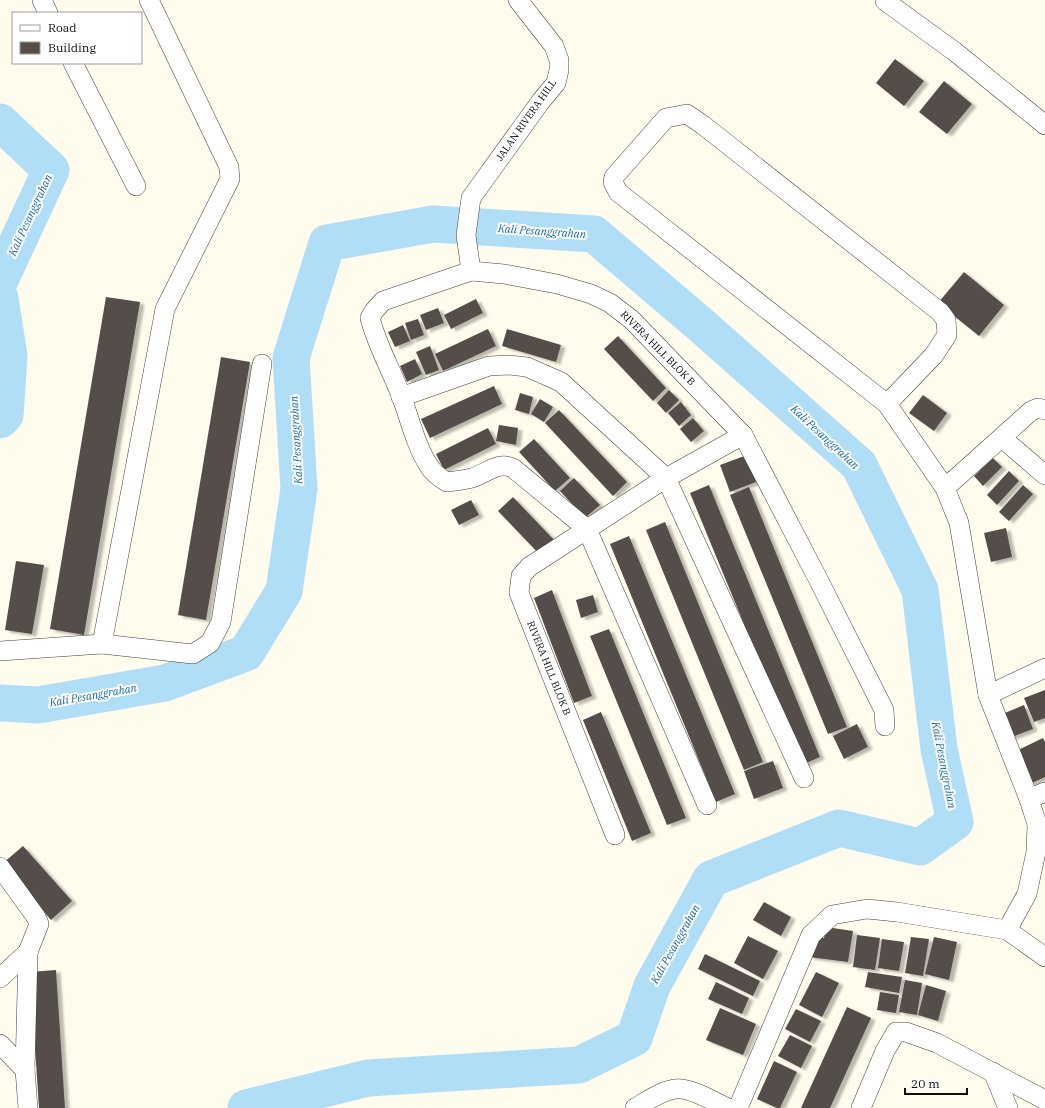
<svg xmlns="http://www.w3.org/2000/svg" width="1045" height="1108" font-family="'IBM Plex Serif',serif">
  <defs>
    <filter id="shadow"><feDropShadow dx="4.5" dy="2.5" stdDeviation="1" flood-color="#0004"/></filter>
  </defs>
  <rect width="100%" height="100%" fill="#fffbed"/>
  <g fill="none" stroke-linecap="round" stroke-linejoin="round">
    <!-- river -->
    <g stroke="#b1def7" stroke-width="37">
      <path d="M0 122 51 170 0 280"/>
      <path d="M0 298 9 356 5 415 0 420"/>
      <path d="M0 703 38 705 165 683 246 653 284 591 299 489 291 358 327 243 433 224 594 234 702 326 859 465 920 590 939 749 955 822 920 847 839 828 711 879 652 986 634 1038 579 1065 368 1078 246 1108"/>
    </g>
  </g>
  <!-- building -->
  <g fill="#554d49" filter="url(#shadow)">
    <path d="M895 59 924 81 904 106 876 83Z"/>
    <path d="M944 81 972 104 947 134 919 112Z"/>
    <path d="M964 272 1004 305 979 336 938 303Z"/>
    <path d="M106 297 140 302 84 635 50 629Z"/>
    <path d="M476 299 483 313 451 329 444 315Z"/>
    <path d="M438 308 444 323 426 330 420 315Z"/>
    <path d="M418 319 424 335 411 340 405 323Z"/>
    <path d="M403 325 410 341 395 347 388 332Z"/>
    <path d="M488 329 496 346 443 371 435 354Z"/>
    <path d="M507 329 561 345 556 362 502 346Z"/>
    <path d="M618 336 666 388 653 401 604 349Z"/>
    <path d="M430 346 439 370 426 375 416 352Z"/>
    <path d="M221 357 250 362 206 620 178 615Z"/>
    <path d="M415 359 422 374 407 382 400 366Z"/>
    <path d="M494 386 502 404 430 438 421 419Z"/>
    <path d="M669 390 679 400 666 413 657 403Z"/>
    <path d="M520 393 533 397 529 414 515 410Z"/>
    <path d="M923 395 947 413 934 431 909 413Z"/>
    <path d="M540 399 553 407 544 422 531 414Z"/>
    <path d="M681 402 691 415 679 426 668 413Z"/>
    <path d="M559 410 627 482 613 496 545 423Z"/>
    <path d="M693 418 704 431 691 442 680 429Z"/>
    <path d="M499 425 518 428 516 445 496 441Z"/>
    <path d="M488 428 496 444 444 470 436 454Z"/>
    <path d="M534 439 570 478 555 491 519 452Z"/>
    <path d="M747 455 756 482 730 492 720 465Z"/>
    <path d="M993 458 1002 467 983 486 974 476Z"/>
    <path d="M1009 471 1019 481 997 505 987 495Z"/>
    <path d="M574 478 600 505 585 518 560 491Z"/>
    <path d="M709 485 820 757 802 765 690 493Z"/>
    <path d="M1023 485 1033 494 1009 521 999 512Z"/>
    <path d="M749 487 847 727 828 734 730 495Z"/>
    <path d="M513 497 555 541 540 555 498 511Z"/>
    <path d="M471 500 479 515 459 525 451 510Z"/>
    <path d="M665 522 763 762 744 770 646 530Z"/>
    <path d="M1006 528 1012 557 991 562 984 533Z"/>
    <path d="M629 536 735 794 716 802 610 544Z"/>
    <path d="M16 561 44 565 32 634 5 630Z"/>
    <path d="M552 590 592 696 574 703 534 598Z"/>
    <path d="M593 595 598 612 581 618 576 600Z"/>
    <path d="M609 629 686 818 667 825 590 636Z"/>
    <path d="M1045 690V718L1034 722 1024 698Z"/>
    <path d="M1024 705 1033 729 1009 738 1000 715Z"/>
    <path d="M601 712 651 833 632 841 583 720Z"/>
    <path d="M857 724 868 747 844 759 833 736Z"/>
    <path d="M1043 738 1045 742V777L1030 784 1014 752Z"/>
    <path d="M773 761 783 788 754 799 744 771Z"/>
    <path d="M23 846 72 901 51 920 2 864Z"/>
    <path d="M764 902 791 917 781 936 753 920Z"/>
    <path d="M826 927 853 931 848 962 809 957 812 936 824 938Z"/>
    <path d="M857 935 880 938 875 970 853 967Z"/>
    <path d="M748 936 778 951 763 979 734 963Z"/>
    <path d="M911 937 929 939 923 976 905 973Z"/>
    <path d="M934 937 957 942 949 980 925 974Z"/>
    <path d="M882 939 904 942 899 971 878 968Z"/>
    <path d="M705 954 760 981 753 996 698 969Z"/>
    <path d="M56 970 65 1108H39L30 972Z"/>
    <path d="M816 972 839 983 822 1017 799 1005Z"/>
    <path d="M868 972 902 977 899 993 865 987Z"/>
    <path d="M905 980 922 983 917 1015 899 1012Z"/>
    <path d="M716 982 749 998 742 1014 708 999Z"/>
    <path d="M926 985 946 991 938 1021 918 1015Z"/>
    <path d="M880 992 899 995 896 1013 877 1010Z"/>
    <path d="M847 1007 871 1018 830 1108H801Z"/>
    <path d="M720 1008 756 1024 743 1055 706 1040Z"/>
    <path d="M796 1009 821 1021 810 1042 785 1029Z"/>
    <path d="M790 1035 812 1046 801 1068 778 1056Z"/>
    <path d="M774 1061 797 1072 780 1108H777L757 1099Z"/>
  </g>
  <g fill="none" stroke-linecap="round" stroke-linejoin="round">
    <defs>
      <g id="street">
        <path d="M42 0 48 13"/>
        <path d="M885 1 954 51 1045 125"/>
        <path d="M73 63 136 186"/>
        <path d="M471 271 466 235 471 198 541 101 556 83 559 70V60L554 46 518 0"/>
        <path d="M401 397 489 366 509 365 527 367 561 382 666 478 804 778"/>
        <path d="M887 404 934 355 947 335 946 320 940 312 703 125 687 114 666 118 614 177 613 182 618 192 887 404 945 488 959 523 988 695 1029 799 1037 824 1036 852 1027 894 1007 930"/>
        <path d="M1002 438 1045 475"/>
        <path d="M945 488 1031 411 1038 408 1045 410"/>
        <path d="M102 644 165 309 230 179 229 167 149 0"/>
        <path d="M0 651 102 644 193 654 210 643 221 622 262 364"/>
        <path d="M988 695 1045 668"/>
        <path d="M1029 799 1045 792"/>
        <path d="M707 805 587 529 513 468C498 461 487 473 472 478 464 480 455 481 447 482 440 478 433 473 429 466 416 446 410 420 402 398 392 371 377 346 370 318L374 311 383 301 471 271 504 274 557 284 591 294 610 303 632 320 743 435 817 577 884 710 885 726"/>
        <path d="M615 835 519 593 521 576 529 567 666 478 743 435"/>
        <path d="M0 867 36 917 39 924 28 952 0 978"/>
        <path d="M0 1044 25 1070"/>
        <path d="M993 1072 1008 1108"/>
        <path d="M28 1108 25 1070 28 952"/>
        <path d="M635 1108C647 1101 661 1091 675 1089 690 1087 715 1102 728 1108"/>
        <path d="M738 1108 811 935 832 915 867 909 897 912 1007 930 1045 957"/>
        <path d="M861 1108 885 1051 896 1032H906L937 1043 1045 1100"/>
      </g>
    </defs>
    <!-- street casing -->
    <use href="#street" stroke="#404040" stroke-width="20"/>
    <!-- street -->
    <use href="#street" stroke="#fff" stroke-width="19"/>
  </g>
  <g text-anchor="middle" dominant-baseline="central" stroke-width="4" stroke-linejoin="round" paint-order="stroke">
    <!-- street labels -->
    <g font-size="10" fill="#0d0d0d" stroke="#fff">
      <text transform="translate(526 120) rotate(-55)">JALAN RIVERA HILL</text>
      <text transform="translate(658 348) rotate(45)">RIVERA HILL BLOK B</text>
      <text transform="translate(549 668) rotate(68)">RIVERA HILL BLOK B</text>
    </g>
    <!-- water labels -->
    <g font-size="11" font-style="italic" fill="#15679f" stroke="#fff">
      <text transform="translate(30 215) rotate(-65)">Kali Pesanggrahan</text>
      <text transform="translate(542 231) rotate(4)">Kali Pesanggrahan</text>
      <text transform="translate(825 437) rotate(43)">Kali Pesanggrahan</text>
      <text transform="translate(296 440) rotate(-93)">Kali Pesanggrahan</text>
      <text transform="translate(93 695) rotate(-10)">Kali Pesanggrahan</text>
      <text transform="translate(944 765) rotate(79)">Kali Pesanggrahan</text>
      <text transform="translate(675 944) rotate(-61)">Kali Pesanggrahan</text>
    </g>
  </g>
  <!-- legend -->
  <rect x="12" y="12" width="130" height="52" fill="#ffffff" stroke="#9e9e9e"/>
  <rect x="20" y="25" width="20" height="6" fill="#ffffff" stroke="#9e9e9e"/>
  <text x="48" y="32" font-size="12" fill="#0d0d0d">Road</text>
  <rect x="20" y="42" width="20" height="12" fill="#554d49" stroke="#9e9e9e"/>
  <text x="48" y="52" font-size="12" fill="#0d0d0d">Building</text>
  <!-- scale -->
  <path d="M905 1088v6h62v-6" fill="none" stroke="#0d0d0d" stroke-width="2"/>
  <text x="911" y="1088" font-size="12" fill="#0d0d0d" stroke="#ffffff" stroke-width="3" paint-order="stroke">20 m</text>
</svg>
